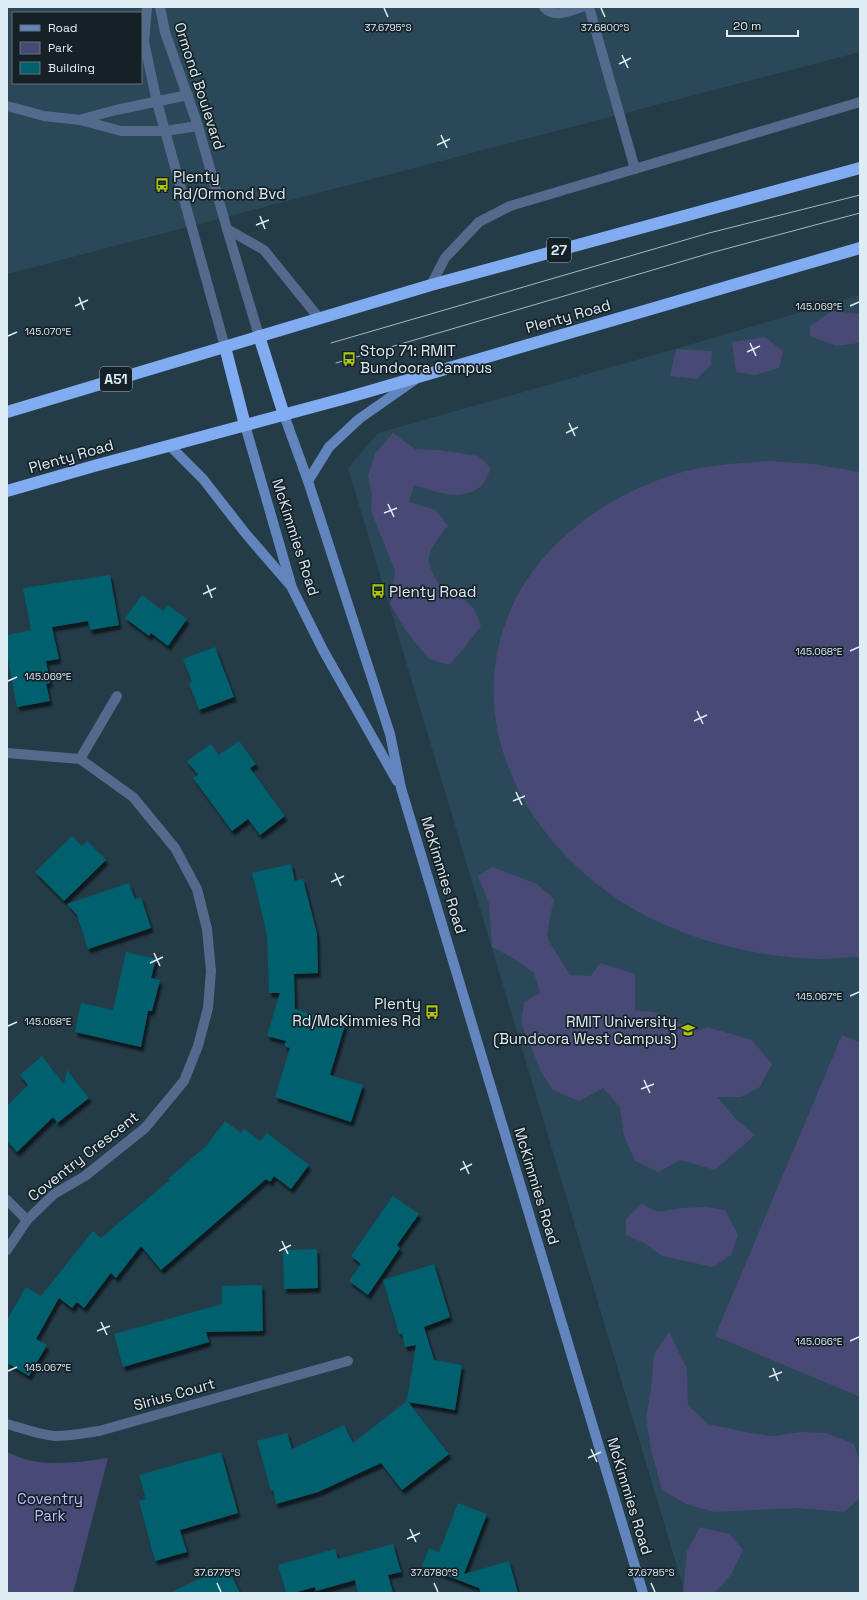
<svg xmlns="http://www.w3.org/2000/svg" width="867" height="1600" font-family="'Space Grotesk',sans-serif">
  <defs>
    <filter id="shadow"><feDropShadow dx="2.5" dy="4.5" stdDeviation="1" flood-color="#0009"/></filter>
  </defs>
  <rect width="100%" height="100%" fill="#243b48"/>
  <!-- built -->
  <g fill="#2a4858" fill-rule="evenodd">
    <path d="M7 7H860V52L7 274ZM13 13H141V83H13Z"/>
    <path d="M860 295V1593H685L348 468 378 433 675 349Z"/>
  </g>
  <!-- green -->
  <g fill="#484975">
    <path d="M832 311 860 314V343L836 346 810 336V326Z"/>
    <path d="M765 337 783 351 779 368 755 375 736 372 732 342Z"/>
    <path d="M676 349 712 351 711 365 697 379 670 376Z"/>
    <path d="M393 433 415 449 439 450 478 456 491 468C488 474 485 483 480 487 459 502 437 492 414 485L409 502 436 510 448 526C440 536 428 549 429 562 430 569 436 579 439 585L457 592 474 609 481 626 465 647 449 665 429 659 406 631 390 604 395 571 371 511 372 495 368 476 375 454Z"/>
    <path d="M771 461 813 464 860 472V957C846 957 833 959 819 959 763 957 707 945 656 921 533 862 448 721 520 591 554 531 620 489 686 471 714 464 743 463 771 461Z"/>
    <path d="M492 867 537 884 554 899 549 923 547 938 570 975 591 976 600 963 635 974V1010L655 1012 697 1031 707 1027 752 1040 772 1064 760 1087 741 1097H717L736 1119 755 1135 715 1170 680 1160 658 1172 635 1161 624 1136 620 1107 603 1088 579 1101 553 1090 542 1074 521 1022 524 1002 540 993 534 973 513 958 492 947 489 904 478 876Z"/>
    <path d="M842 1035 860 1042V1397L715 1336Z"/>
    <path d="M642 1204 658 1212 681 1208 706 1207 725 1210 738 1235 731 1255 713 1267 662 1256 644 1243 626 1235V1219Z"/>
    <path d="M669 1332 687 1369 688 1405 708 1424 745 1432 772 1436 801 1432 826 1433 854 1444 860 1461V1498L844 1512 798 1508 714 1512 686 1504 662 1490 651 1450 646 1418 651 1390 654 1354Z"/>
    <path d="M7 1452C14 1455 21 1458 28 1460 54 1466 82 1462 108 1458L73 1593H7Z"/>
    <path d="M700 1527 729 1534 743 1550 731 1575 714 1593H683L687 1551Z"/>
  </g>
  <!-- building -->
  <g fill="#00606e" filter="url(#shadow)">
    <path d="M110 575 119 625 90 630 88 621 52 627 59 659 46 661 50 683 46 684 50 701 17 707 7 655V635L31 630 23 588Z"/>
    <path d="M142 595 163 611 168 605 187 619 168 646 151 633 149 636 125 618Z"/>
    <path d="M215 647 234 697 199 710 189 683 192 682 183 659Z"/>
    <path d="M239 741 256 764 250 768 285 816 260 835 248 819 232 831 193 778 198 775 187 761 211 744 219 755Z"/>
    <path d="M72 836 82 846 87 841 106 860 64 901 35 872Z"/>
    <path d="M291 864 295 881 303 879 317 934 318 973 294 974 295 1009 345 1025 330 1075 363 1085 351 1122 275 1097 290 1048 284 1046 286 1041 267 1036 280 993H269L267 935 252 873Z"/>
    <path d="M129 883 135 899 141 897 151 928 88 949 77 915 67 904Z"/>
    <path d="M126 952 156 959 151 978 160 980 152 1011H148L141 1047 75 1032 81 1003 113 1010Z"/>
    <path d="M42 1056 64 1084 67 1070 89 1098 56 1124 57 1122 53 1117 17 1152 7 1141V1106L28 1085 20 1075Z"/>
    <path d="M225 1121 241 1133 244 1129 260 1141 267 1133 309 1165 291 1189 274 1176 270 1182 266 1179 161 1270 141 1246 116 1278 111 1273 84 1308 77 1302 72 1308 59 1298 36 1339 47 1345 29 1376 7 1363V1320L26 1287 41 1296 93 1231 101 1238 170 1180 168 1179 206 1146Z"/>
    <path d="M393 1196 419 1214 397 1245 400 1248 368 1295 349 1281 361 1264 351 1256Z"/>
    <path d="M317 1249 318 1288 284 1289 283 1250Z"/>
    <path d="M434 1264 450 1317 424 1327 434 1360 462 1365 455 1410 408 1402 449 1454 402 1490 381 1463 318 1492 276 1504 273 1490 271 1491 257 1441 287 1433 292 1449 344 1425 353 1443 407 1401 416 1345 405 1347 402 1334H399L383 1280Z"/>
    <path d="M262 1285 263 1331 206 1332 209 1342 123 1367 114 1334 222 1304V1286Z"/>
    <path d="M221 1452 238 1513 180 1530 187 1552 155 1561 139 1501 146 1499 139 1475Z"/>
    <path d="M458 1503 487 1514 464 1574 509 1561 518 1593H481L479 1588 422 1566 429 1548 439 1552Z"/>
    <path d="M393 1544 401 1572 388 1575 393 1593H358L355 1580 316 1591 315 1587 293 1593H286L278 1565 335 1549 338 1559Z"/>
    <path d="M227 1566 240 1593H169Z"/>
  </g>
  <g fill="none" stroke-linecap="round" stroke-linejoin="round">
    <!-- lane -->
    <g stroke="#536a8d" stroke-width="10">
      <path d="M544 7C555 19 568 11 582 7"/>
      <path d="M7 106 44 116 80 120 121 131H165L198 126"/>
      <path d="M82 119 116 110 188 95"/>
      <path d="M431 285 445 258 479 222 510 206 860 102"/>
    </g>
    <!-- street -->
    <g stroke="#536a8d" stroke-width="10">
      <path d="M147 7 144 42 157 102 225 347"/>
      <path d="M160 7 165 32 198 126 227 229 259 336"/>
      <path d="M589 7 635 169"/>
      <path d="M227 229 264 250 319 318"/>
      <path d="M7 753 80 759 133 797 175 848 197 889 207 929 211 971 208 1008 198 1046 184 1081 145 1128 85 1176 54 1194 27 1220 7 1250"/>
      <path d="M80 759 117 696"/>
      <path d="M7 1200 27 1220"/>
      <path d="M7 1424C22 1428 39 1435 55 1436 70 1436 84 1433 99 1431L348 1361"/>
    </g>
    <!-- secondary -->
    <g stroke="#6185bc" stroke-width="10">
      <path d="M284 415 308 481 390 734 401 788 643 1593"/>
      <path d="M245 425 292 588 323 650 397 781"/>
      <path d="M170 446 203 479 246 534 290 585"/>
      <path d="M308 481 329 447 359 419 416 379"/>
    </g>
    <!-- highway -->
    <g stroke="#81acf1" stroke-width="12">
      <path d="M259 336 284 415"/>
      <path d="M225 347 245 425"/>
      <path d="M7 412 431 285 860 168"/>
      <path d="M7 491 94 466 346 398 860 248"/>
    </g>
    <!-- tram -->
    <g stroke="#a7b8c1" stroke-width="1">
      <path d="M331 343 709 233 860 195"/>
      <path d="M336 363 714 252 860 213"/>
    </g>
  </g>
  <!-- ticks -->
  <path fill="none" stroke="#deecf4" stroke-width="1.5" d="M384 8 388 17M601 8 605 17M622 55 628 68M619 64 631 58M441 135 447 148M437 145 450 139M260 216 265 229M256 225 269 220M79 297 84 310M75 306 88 300M850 306 859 302M8 336 17 332M750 343 756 356M747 352 760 346M569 423 575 436M566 433 578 427M388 504 394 517M384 513 397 508M207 585 212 598M203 594 216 588M850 651 859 647M8 681 17 677M697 711 703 724M694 721 707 715M516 792 522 805M513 801 525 796M335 873 341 886M331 882 344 876M154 953 160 966M150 963 163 957M850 996 859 992M8 1026 17 1022M644 1080 650 1093M641 1089 654 1084M463 1161 469 1174M460 1170 472 1164M282 1241 288 1254M279 1251 291 1245M101 1322 107 1335M97 1331 110 1326M850 1341 859 1337M773 1368 778 1381M8 1371 17 1367M769 1377 782 1372M591 1449 597 1462M588 1458 601 1452M410 1529 416 1542M407 1539 420 1533M217 1583 221 1592M434 1583 438 1592M651 1583 655 1592"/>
  <!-- icons -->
  <defs>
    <symbol id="bus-bare" viewBox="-9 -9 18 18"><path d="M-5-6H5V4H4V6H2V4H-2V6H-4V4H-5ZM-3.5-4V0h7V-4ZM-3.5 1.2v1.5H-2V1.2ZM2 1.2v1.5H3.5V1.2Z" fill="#aec60c" stroke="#162127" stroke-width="2.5" paint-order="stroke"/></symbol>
    <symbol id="university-bare" viewBox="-9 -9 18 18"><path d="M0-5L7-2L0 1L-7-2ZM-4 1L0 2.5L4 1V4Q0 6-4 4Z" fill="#aec60c" stroke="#162127" stroke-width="2.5" paint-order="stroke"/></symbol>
  </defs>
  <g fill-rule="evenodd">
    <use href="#bus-bare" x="152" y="175" width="20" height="20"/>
    <use href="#bus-bare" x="339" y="349" width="20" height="20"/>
    <use href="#bus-bare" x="368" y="581" width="20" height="20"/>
    <use href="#bus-bare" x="422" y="1002" width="20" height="20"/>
    <use href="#university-bare" x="678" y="1020" width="20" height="20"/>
  </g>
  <g text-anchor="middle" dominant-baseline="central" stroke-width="3.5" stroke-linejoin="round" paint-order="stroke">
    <!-- shield labels -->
    <g fill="#162127" stroke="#a2afb6" stroke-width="1">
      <rect x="547" y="238" width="24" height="24" rx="3"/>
      <rect x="100" y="367" width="32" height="24" rx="3"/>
    </g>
    <g font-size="14" font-weight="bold" fill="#deecf4">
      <text x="559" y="250">27</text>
      <text x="116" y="379">A51</text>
    </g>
    <!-- street labels -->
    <g font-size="15" fill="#deecf4" stroke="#162127">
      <text transform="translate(200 86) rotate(72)">Ormond Boulevard</text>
      <text transform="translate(568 316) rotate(-16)">Plenty Road</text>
      <text transform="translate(71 456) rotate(-16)">Plenty Road</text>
      <text transform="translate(296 537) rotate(72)">McKimmies Road</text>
      <text transform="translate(444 875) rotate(73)">McKimmies Road</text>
      <text transform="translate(83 1156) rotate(-38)">Coventry Crescent</text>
      <text transform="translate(537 1186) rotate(73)">McKimmies Road</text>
      <text transform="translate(174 1394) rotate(-16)">Sirius Court</text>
      <text transform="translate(630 1496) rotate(73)">McKimmies Road</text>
    </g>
    <!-- poi labels -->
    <g font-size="15" fill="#deecf4" stroke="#162127" text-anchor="start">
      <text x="173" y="176">Plenty<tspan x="173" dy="17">Rd/Ormond Bvd</tspan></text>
      <text x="360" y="350">Stop 71: RMIT<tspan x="360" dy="17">Bundoora Campus</tspan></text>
      <text x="389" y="591">Plenty Road</text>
      <text x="421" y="1003" text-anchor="end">Plenty<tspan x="421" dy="17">Rd/McKimmies Rd</tspan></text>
      <text x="677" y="1021" text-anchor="end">RMIT University<tspan x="677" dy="17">(Bundoora West Campus)</tspan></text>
    </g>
    <!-- park labels -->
    <g font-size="15" fill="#bcbefc" stroke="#162127">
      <text x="50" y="1498">Coventry<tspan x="50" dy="17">Park</tspan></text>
    </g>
  </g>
  <g font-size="10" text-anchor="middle" fill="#deecf4" stroke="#162127" stroke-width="3.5" stroke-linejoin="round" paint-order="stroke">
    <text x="388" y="31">37.6795°S</text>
    <text x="605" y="31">37.6800°S</text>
    <text x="819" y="310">145.069°E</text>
    <text x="48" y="335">145.070°E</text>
    <text x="819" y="655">145.068°E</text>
    <text x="48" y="680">145.069°E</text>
    <text x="819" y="1000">145.067°E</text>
    <text x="48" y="1025">145.068°E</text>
    <text x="819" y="1345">145.066°E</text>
    <text x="48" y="1371">145.067°E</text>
    <text x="217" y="1576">37.6775°S</text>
    <text x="434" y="1576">37.6780°S</text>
    <text x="651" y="1576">37.6785°S</text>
  </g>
  <!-- border -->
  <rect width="867" height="1600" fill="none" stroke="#deecf4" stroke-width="16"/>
  <!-- legend -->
  <rect x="12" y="12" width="130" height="72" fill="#162127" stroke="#667279"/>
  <rect x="20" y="25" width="20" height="6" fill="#6185bc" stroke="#667279"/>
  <text x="48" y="32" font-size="12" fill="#deecf4">Road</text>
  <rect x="20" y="42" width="20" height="12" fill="#484975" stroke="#667279"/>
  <text x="48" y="52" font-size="12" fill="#deecf4">Park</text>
  <rect x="20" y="62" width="20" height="12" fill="#00606e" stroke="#667279"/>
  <text x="48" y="72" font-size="12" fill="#deecf4">Building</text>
  <!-- scale -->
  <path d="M727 30v6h71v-6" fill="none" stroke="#deecf4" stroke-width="2"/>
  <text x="733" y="30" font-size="12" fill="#deecf4" stroke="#162127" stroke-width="3" paint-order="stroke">20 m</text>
</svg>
